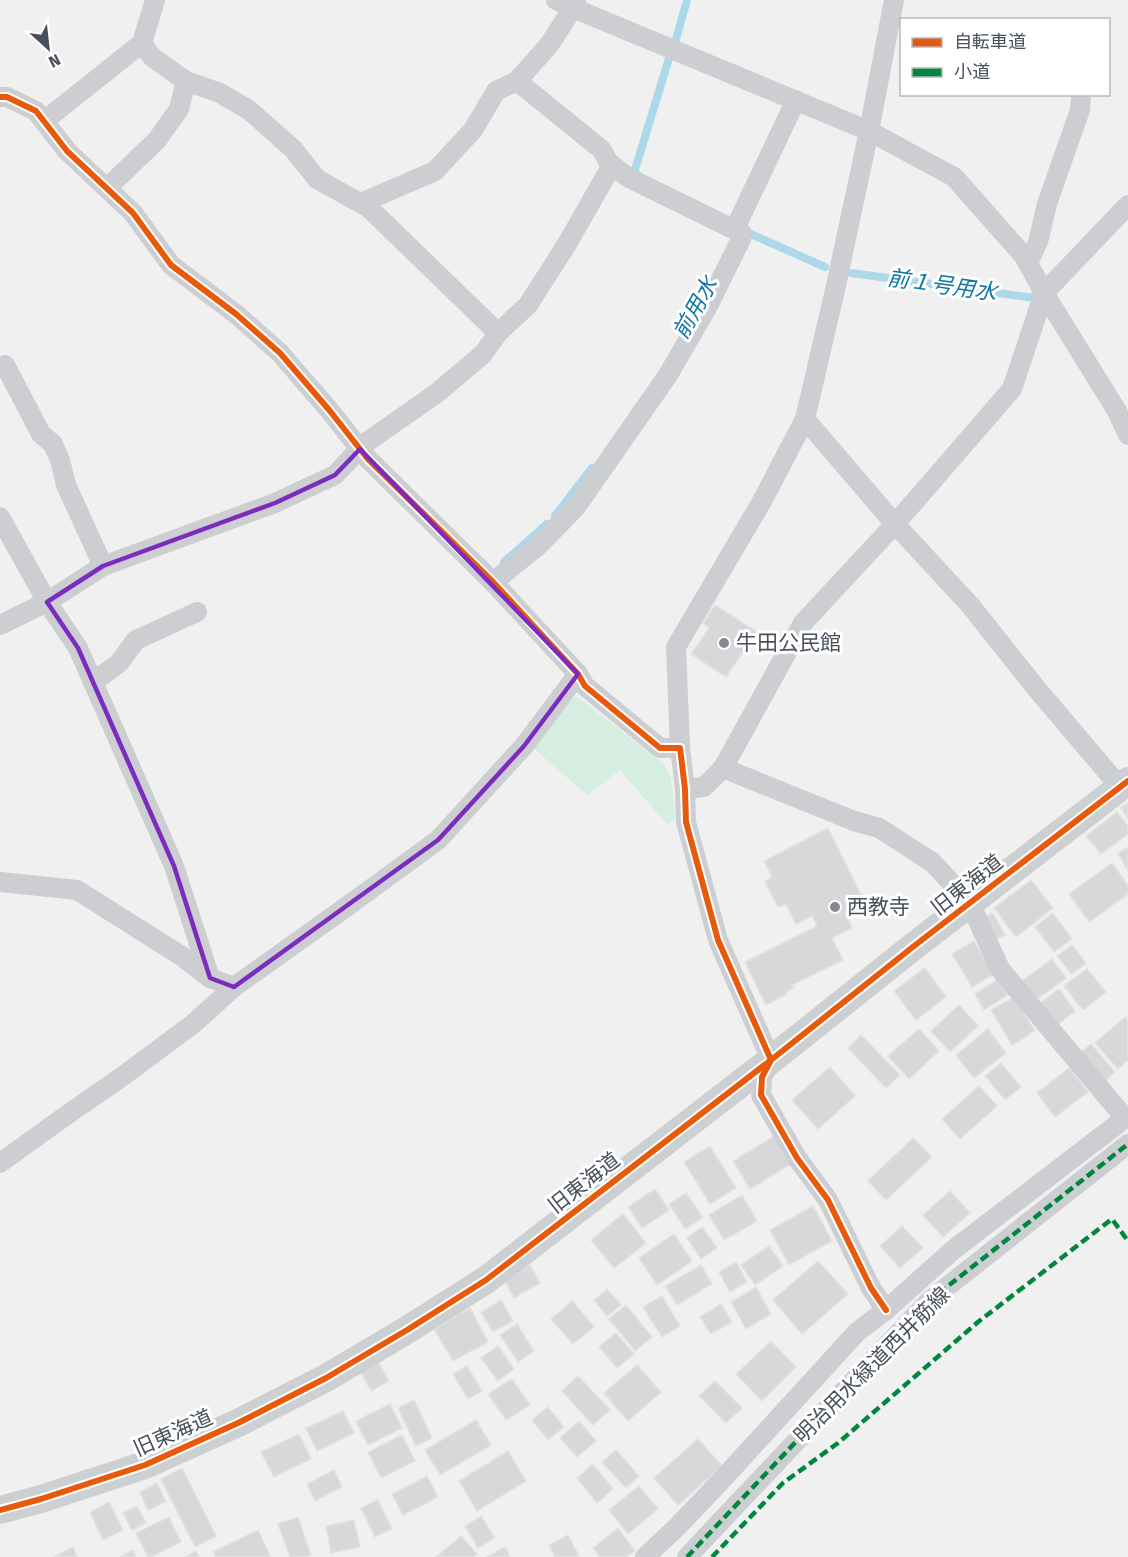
<svg xmlns="http://www.w3.org/2000/svg" width="1128" height="1557" font-family="'Fira Sans','Noto Sans JP',sans-serif">
  <rect width="100%" height="100%" fill="#f1f0f0"/>
  <!-- green -->
  <path fill="#d6eee2" d="M577 697 664 764 671 778 675 819 667 824 620 770 587 795 532 747 565 701Z"/>
  <g fill="none" stroke-linecap="round" stroke-linejoin="round">
    <!-- stream -->
    <g stroke="#acd8ea" stroke-width="8">
      <path d="M675 43 687 0"/>
      <path d="M638 175 634 173 670 55"/>
      <path d="M744 231 825 267"/>
      <path d="M851 273 1034 298"/>
      <path d="M555 516 592 468"/>
      <path d="M504 562 547 524"/>
    </g>
  </g>
  <!-- building -->
  <g fill="#d8d8da" stroke="#e2e2e3" stroke-width="1.5">
    <path d="M715 605 757 632 726 677 691 654 709 628 703 623Z"/>
    <path d="M1128 803V819L1121 808Z"/>
    <path d="M1117 812 1128 826V834L1101 854 1086 836Z"/>
    <path d="M828 828 862 897 849 904 851 909 845 912 852 928 832 938 843 960 792 985 794 988 786 992 787 994 766 1005 745 962 817 926 812 916 796 924 786 904 778 907 765 881 772 877 764 861Z"/>
    <path d="M1128 847V871L1118 853Z"/>
    <path d="M1112 863 1128 885V894L1089 922 1069 894Z"/>
    <path d="M1031 880 1053 908 1016 937 994 908Z"/>
    <path d="M993 913 1005 935 995 940 983 918Z"/>
    <path d="M1053 913 1072 939 1054 952 1035 927Z"/>
    <path d="M974 941 994 974 972 987 952 954Z"/>
    <path d="M1072 945 1086 963 1072 974 1057 956Z"/>
    <path d="M1052 959 1066 978 1036 1000 1022 981Z"/>
    <path d="M925 968 946 997 916 1020 894 991Z"/>
    <path d="M1087 969 1106 992 1083 1010 1064 986Z"/>
    <path d="M998 979 1008 995 984 1010 975 994Z"/>
    <path d="M1059 989 1075 1011 1056 1026 1039 1004Z"/>
    <path d="M1014 997 1035 1031 1012 1045 991 1010Z"/>
    <path d="M959 1005 978 1026 950 1052 931 1031Z"/>
    <path d="M1125 1017 1128 1021V1060L1118 1069 1095 1043Z"/>
    <path d="M919 1029 939 1051 909 1079 888 1056Z"/>
    <path d="M988 1029 1006 1053 974 1078 956 1055Z"/>
    <path d="M861 1035 900 1075 886 1088 848 1048Z"/>
    <path d="M1091 1044 1115 1072 1105 1081 1080 1053Z"/>
    <path d="M1001 1063 1021 1087 1005 1100 985 1076Z"/>
    <path d="M830 1067 855 1096 818 1129 792 1100Z"/>
    <path d="M1069 1068 1088 1092 1055 1117 1037 1093Z"/>
    <path d="M979 1086 997 1106 960 1139 942 1119Z"/>
    <path d="M776 1135 793 1163 750 1189 733 1161Z"/>
    <path d="M913 1138 932 1157 886 1200 868 1181Z"/>
    <path d="M710 1146 736 1188 710 1204 684 1162Z"/>
    <path d="M655 1189 669 1210 642 1228 628 1207Z"/>
    <path d="M950 1191 970 1213 943 1237 923 1215Z"/>
    <path d="M686 1193 703 1218 685 1229 669 1204Z"/>
    <path d="M742 1195 757 1221 724 1240 709 1215Z"/>
    <path d="M813 1206 832 1241 789 1265 770 1230Z"/>
    <path d="M623 1214 646 1243 614 1268 591 1240Z"/>
    <path d="M902 1226 923 1248 900 1268 880 1246Z"/>
    <path d="M702 1227 717 1248 701 1259 687 1238Z"/>
    <path d="M674 1234 692 1261 657 1285 639 1258Z"/>
    <path d="M769 1246 783 1266 755 1285 741 1265Z"/>
    <path d="M818 1261 848 1294 802 1334 773 1300Z"/>
    <path d="M736 1262 747 1282 730 1292 719 1272Z"/>
    <path d="M530 1265 540 1283 514 1298 504 1279Z"/>
    <path d="M701 1265 712 1284 677 1305 665 1286Z"/>
    <path d="M756 1287 771 1314 746 1329 731 1302Z"/>
    <path d="M607 1289 621 1305 607 1316 594 1300Z"/>
    <path d="M662 1296 680 1326 662 1337 643 1307Z"/>
    <path d="M501 1300 513 1321 493 1332 481 1312Z"/>
    <path d="M572 1301 594 1327 573 1344 551 1319Z"/>
    <path d="M721 1304 732 1322 711 1334 700 1317Z"/>
    <path d="M626 1305 652 1337 635 1351 609 1319Z"/>
    <path d="M470 1308 488 1342 453 1361 434 1329Z"/>
    <path d="M517 1324 534 1351 518 1362 500 1335Z"/>
    <path d="M616 1333 634 1354 617 1368 599 1347Z"/>
    <path d="M771 1341 796 1367 762 1401 736 1374Z"/>
    <path d="M498 1346 514 1369 498 1381 481 1358Z"/>
    <path d="M378 1362 389 1381 371 1391 360 1371Z"/>
    <path d="M637 1365 661 1392 628 1421 604 1393Z"/>
    <path d="M467 1366 482 1391 468 1399 453 1374Z"/>
    <path d="M578 1376 610 1410 593 1425 562 1391Z"/>
    <path d="M512 1379 530 1405 506 1420 488 1394Z"/>
    <path d="M715 1381 742 1408 726 1423 699 1396Z"/>
    <path d="M414 1400 432 1438 416 1446 398 1408Z"/>
    <path d="M390 1404 402 1428 368 1445 356 1421Z"/>
    <path d="M548 1407 564 1427 548 1440 532 1420Z"/>
    <path d="M343 1411 354 1433 317 1451 306 1428Z"/>
    <path d="M476 1420 491 1445 440 1475 425 1450Z"/>
    <path d="M579 1421 596 1441 577 1457 560 1438Z"/>
    <path d="M299 1434 311 1459 274 1477 261 1452Z"/>
    <path d="M402 1435 415 1461 381 1478 368 1452Z"/>
    <path d="M698 1439 722 1466 678 1505 654 1478Z"/>
    <path d="M616 1450 639 1476 626 1488 602 1462Z"/>
    <path d="M508 1451 526 1481 477 1511 459 1481Z"/>
    <path d="M593 1464 613 1489 597 1503 577 1478Z"/>
    <path d="M182 1468 216 1536 195 1547 161 1479Z"/>
    <path d="M334 1470 342 1487 315 1501 307 1484Z"/>
    <path d="M427 1476 438 1497 403 1515 392 1494Z"/>
    <path d="M157 1483 166 1502 148 1510 140 1492Z"/>
    <path d="M639 1486 658 1509 628 1534 609 1510Z"/>
    <path d="M378 1500 392 1529 375 1537 361 1508Z"/>
    <path d="M109 1502 123 1530 103 1540 90 1512Z"/>
    <path d="M137 1506 146 1523 132 1530 123 1513Z"/>
    <path d="M481 1516 495 1538 478 1548 465 1526Z"/>
    <path d="M169 1517 181 1542 151 1557H148L136 1533Z"/>
    <path d="M298 1517 311 1555 304 1557H290L278 1524Z"/>
    <path d="M354 1520 360 1547 331 1553 326 1526Z"/>
    <path d="M618 1528 635 1551 626 1557H600L593 1548Z"/>
    <path d="M258 1530 271 1557H216L213 1552Z"/>
    <path d="M568 1535 579 1556 555 1557 549 1545Z"/>
    <path d="M461 1536 477 1554 473 1557H436Z"/>
    <path d="M73 1547 77 1557H54Z"/>
    <path d="M505 1547 510 1557H487Z"/>
    <path d="M133 1550 136 1557H120Z"/>
    <path d="M196 1551 199 1557H185Z"/>
  </g>
  <g fill="none" stroke-linecap="round" stroke-linejoin="round">
    <!-- street -->
    <g stroke="#ccced1" stroke-width="20">
      <path d="M556 0 573 8 869 131 954 177 1024 256 1044 293 1128 205"/>
      <path d="M142 43 152 57 186 81 220 93 249 110 293 149 317 179 369 208 498 333"/>
      <path d="M517 81 602 150 609 163 629 178 731 228"/>
      <path d="M0 97H7L36 111 67 151 133 213 171 265 236 314 280 353 330 411 367 458 493 582 578 674 585 686 660 748H680L685 789 686 822 718 940 771 1060 762 1077 761 1095 797 1158 828 1200 871 1288 886 1310"/>
      <path d="M44 121 142 43 155 0"/>
      <path d="M107 188 157 140 179 109 186 81"/>
      <path d="M361 203 435 171 473 130 496 91 517 81 549 45 573 8 576 0"/>
      <path d="M739 220 796 100"/>
      <path d="M1028 263 1038 242 1047 204 1080 110 1081 94"/>
      <path d="M5 365 41 434 53 444 60 460 66 485 72 498 103 566"/>
      <path d="M805 419 895 524 970 605 1036 688 1120 787"/>
      <path d="M0 517 47 602 78 648 174 866 210 978 234 987"/>
      <path d="M493 582 538 546 576 507 668 375 708 306 741 239 742 233"/>
      <path d="M0 625 47 602 103 566 275 503 335 475 364 444 437 393 483 354 498 333 528 305 567 244 612 165"/>
      <path d="M93 682 119 663 136 640 197 612"/>
      <path d="M680 748 676 647 761 503 805 419 835 290 869 131 894 0"/>
      <path d="M723 768 854 821 879 828 932 862 970 903 1000 969 1125 1118"/>
      <path d="M685 789 704 787 723 768 803 623 895 524 1012 389 1044 293 1117 411 1128 435"/>
      <path d="M0 882 77 890 183 957 210 978"/>
      <path d="M0 1163 71 1112 123 1076 193 1024 234 987 349 905 438 840 524 746 578 674"/>
      <path d="M645 1557 676 1528 719 1483 857 1332 886 1310 953 1250 1128 1116"/>
      <path d="M687 1557 929 1301 1128 1144"/>
    </g>
    <!-- secondary -->
    <path stroke="#cdd0d2" stroke-width="28" d="M0 1510 41 1499 145 1465 238 1423 326 1378 407 1330 486 1280 771 1060 914 946 1128 781"/>
    <!-- quiet -->
    <g stroke="#00873e" stroke-width="4.5" stroke-dasharray="9 4.5" stroke-linecap="butt">
      <path d="M687 1557 929 1301 1128 1144"/>
      <path d="M712 1557 783 1483 838 1443 978 1322 1112 1219 1128 1241"/>
    </g>
    <defs>
      <g id="cycleway">
        <path d="M0 97H7L36 111 67 151 133 213 171 265 236 314 280 353 330 411 367 458 493 582 578 674 585 686 660 748H680L685 789 686 822 718 940 771 1060 762 1077 761 1095 797 1158 828 1200 871 1288 886 1310"/>
        <path d="M0 1510 41 1499 145 1465 238 1423 326 1378 407 1330 486 1280 771 1060 914 946 1128 781"/>
      </g>
    </defs>
    <!-- cycleway casing -->
    <use href="#cycleway" stroke="#fff" stroke-width="10"/>
    <!-- cycleway -->
    <use href="#cycleway" stroke="#e8590c" stroke-width="6"/>
  </g>
  <!-- marked area -->
  <path fill="none" stroke="#7b2cbf" stroke-width="4.5" stroke-linejoin="round" d="M360 449 578 674 524 746 438 840 234 987 210 978 174 866 78 648 47 602 103 566 275 503 335 475Z"/>
  <!-- markers -->
  <g fill="#838890" stroke="#fff" stroke-width="2">
    <circle cx="724" cy="643" r="6"/>
    <circle cx="835" cy="907" r="6"/>
  </g>
  <g text-anchor="middle" dominant-baseline="central" stroke-width="6" stroke-linejoin="round" paint-order="stroke">
    <!-- poi labels -->
    <g font-size="21" fill="#48505c" stroke="#fff" text-anchor="start">
      <text x="736" y="643">牛田公民館</text>
      <text x="847" y="907">西教寺</text>
    </g>
    <!-- street labels -->
    <g font-size="21" fill="#48505c" stroke="#fff">
      <text transform="translate(967 885) rotate(-38)">旧東海道</text>
      <text transform="translate(584 1183) rotate(-38)">旧東海道</text>
      <text transform="translate(872 1365) rotate(-45)">明治用水緑道西井筋線</text>
      <text transform="translate(173 1433) rotate(-24)">旧東海道</text>
    </g>
    <!-- water labels -->
    <g font-size="22" font-style="italic" fill="#1377a4" stroke="#fff">
      <text transform="translate(942 285) rotate(8)">前１号用水</text>
      <text transform="translate(695 308) rotate(-61)">前用水</text>
    </g>
  </g>
  <!-- legend -->
  <rect x="900" y="18" width="210" height="78" fill="#ffffff" stroke="#b6b9be" stroke-width="1.5"/>
  <rect x="912" y="38" width="30" height="9" fill="#e8590c" stroke="#b6b9be" stroke-width="1.5"/>
  <text x="954" y="48" font-size="18" fill="#48505c">自転車道</text>
  <rect x="912" y="68" width="30" height="9" fill="#00873e" stroke="#b6b9be" stroke-width="1.5"/>
  <text x="954" y="78" font-size="18" fill="#48505c">小道</text>
  <!-- north arrow -->
  <g transform="translate(48 48) rotate(153)" stroke="#ffffff" stroke-width="4.5" paint-order="stroke">
  <path d="M0-4.5L10 22L0 15L-10 22Z" fill="#48505c"/>
  <text y="-9" font-size="16" font-weight="bold" text-anchor="middle" fill="#48505c">N</text>
  </g>
</svg>
